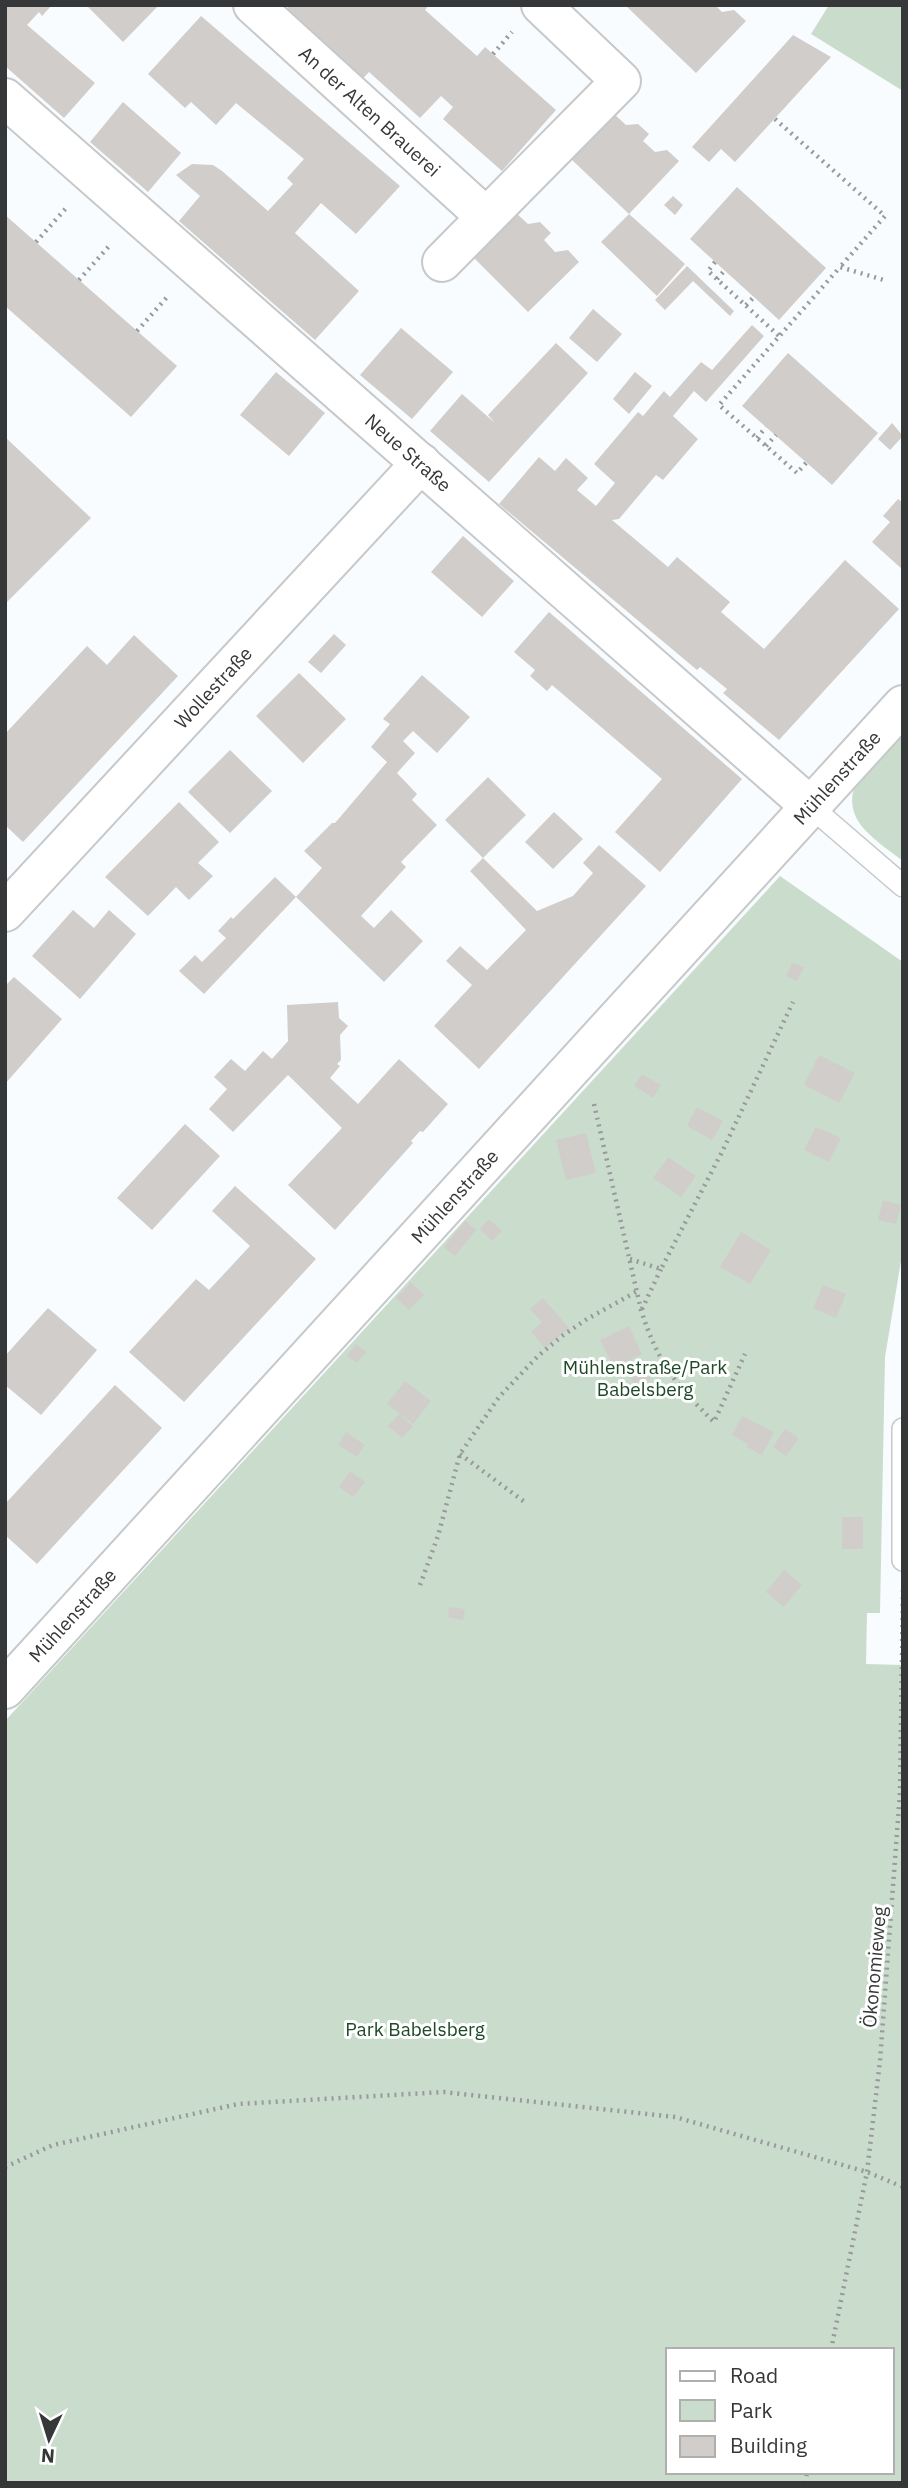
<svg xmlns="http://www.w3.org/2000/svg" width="908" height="2488" font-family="'IBM Plex Sans',sans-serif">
  <rect width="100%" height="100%" fill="#f9fcfe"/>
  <!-- green -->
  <g fill="#caddcc" fill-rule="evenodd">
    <path d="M829 5H903V91L811 34Z"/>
    <path d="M903 725V861C890 851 875 841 865 830 829 791 877 754 903 725Z"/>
    <path d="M780 876 903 962V1249L885 1357 880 1613H867L866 1664 903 1665V2483H5V1721ZM668 2350H892V2472H668Z"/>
  </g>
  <!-- building -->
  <g fill="#d0cdcb">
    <path d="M5 5H52L42 16 39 12 27 25 95 83 64 118 5 66Z"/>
    <path d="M86 5H159L123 42Z"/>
    <path d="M290 5H429L425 10 477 56 485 47 556 110 502 171 443 119 453 107 441 96 420 118 369 72 356 86 279 17Z"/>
    <path d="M625 5H715L722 12 734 10 746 21 696 73Z"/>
    <path d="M201 16 400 186 356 234 321 203 295 233 359 291 315 340 179 221 200 196 176 175 192 164 213 165 222 171 268 211 293 184 287 178 304 159 236 103 216 125 191 102 185 108 148 74Z"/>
    <path d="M793 35 831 57 735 162 721 149 709 162 692 147Z"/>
    <path d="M123 102 181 153 148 192 90 142Z"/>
    <path d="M614 114 626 125 638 124 649 134 643 141 655 152 667 150 679 161 629 214 571 159Z"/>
    <path d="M737 187 826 268 779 320 690 239Z"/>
    <path d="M673 196 683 205 675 215 664 205Z"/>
    <path d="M515 212 528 224 540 222 551 233 544 240 555 252 568 250 579 262 528 312 471 255Z"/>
    <path d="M629 214 685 264 657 296 601 242Z"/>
    <path d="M5 215 177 366 131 417 5 306Z"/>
    <path d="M687 266 734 311 730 316 693 281 665 310 655 300Z"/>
    <path d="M593 309 622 334 597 362 569 338Z"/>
    <path d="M752 325 764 336 706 402 694 391 673 416 698 439 663 480 656 475 619 519 612 520 668 567 677 557 730 602 721 612 764 649 845 560 899 609 779 740 723 693 727 689 700 667 697 670 499 504 539 457 555 471 566 458 588 478 577 490 596 506 615 483 594 464 638 412 643 416 664 391 670 397 701 362 712 370Z"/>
    <path d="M401 328 453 372 412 419 360 375Z"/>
    <path d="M556 343 588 373 489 482 430 431 462 394 495 423 488 415Z"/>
    <path d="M788 353 878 433 832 485 742 406Z"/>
    <path d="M276 372 325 413 289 456 240 415Z"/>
    <path d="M635 372 652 386 629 414 613 399Z"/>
    <path d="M892 423 903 436 890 450 878 439Z"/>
    <path d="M5 437 91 518 5 604Z"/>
    <path d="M898 499 903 503V570L872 542 890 522 883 516Z"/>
    <path d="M463 536 514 581 482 617 431 572Z"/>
    <path d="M549 612 742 779 660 872 615 832 662 779 552 685 547 691 530 676 535 670 514 652Z"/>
    <path d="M334 634 346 645 321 673 308 662Z"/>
    <path d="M134 635 178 676 23 842 5 825V734L87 646 107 665Z"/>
    <path d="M299 673 346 719 303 763 256 716Z"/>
    <path d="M422 675 470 717 437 753 413 731 403 741 415 753 397 773 417 794 412 800 437 825 401 862 406 867 361 916 374 928 391 910 423 941 384 982 296 897 204 994 179 971 195 955 202 962 226 938 218 931 231 917 233 919 275 877 296 897 322 868 304 851 332 823H335L387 762 371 747 390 724 383 719Z"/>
    <path d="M230 750 272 791 230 833 188 792Z"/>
    <path d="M488 777 526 815 483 858 445 820Z"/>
    <path d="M179 802 219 842 198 863 213 876 189 900 176 887 148 916 105 877Z"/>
    <path d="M554 812 583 839 553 869 525 842Z"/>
    <path d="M599 845 646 886 479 1069 434 1026 472 985 446 961 460 946 487 970 526 930 470 871 483 858 537 911 573 896 593 873 583 863Z"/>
    <path d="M73 910 94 928 109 910 136 934 80 999 32 956Z"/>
    <path d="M792 963 804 967 797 981 786 976Z"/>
    <path d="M14 977 62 1019 5 1084V986Z"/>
    <path d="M338 1002 339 1018 348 1026 340 1035 341 1060 337 1064 340 1066 330 1078 358 1104 399 1059 448 1104 423 1132 420 1131 411 1141 413 1143 335 1230 288 1185 342 1128 288 1075 233 1132 209 1109 227 1089 214 1077 231 1059 245 1071 263 1051 272 1059 288 1041 287 1005Z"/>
    <path d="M819 1055 855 1073 839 1103 804 1085Z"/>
    <path d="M642 1074 661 1085 653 1098 634 1086Z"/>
    <path d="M697 1107 723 1121 712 1140 687 1126Z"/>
    <path d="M185 1124 220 1156 152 1230 117 1198Z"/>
    <path d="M816 1127 841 1138 829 1162 804 1150Z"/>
    <path d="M586 1133 596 1173 566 1180 556 1140Z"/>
    <path d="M668 1157 696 1176 681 1197 653 1178Z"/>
    <path d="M235 1186 316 1259 184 1402 129 1352 196 1279 209 1290 250 1246 212 1211Z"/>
    <path d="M883 1200 901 1205 896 1224 878 1220Z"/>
    <path d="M489 1219 502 1231 492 1241 480 1229Z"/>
    <path d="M465 1221 476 1230 455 1256 444 1247Z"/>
    <path d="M741 1232 771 1250 750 1284 720 1267Z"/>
    <path d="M411 1282 424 1295 409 1310 396 1298Z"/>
    <path d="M823 1285 846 1294 836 1318 813 1308Z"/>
    <path d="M543 1298 569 1328 545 1348 531 1332 542 1322 530 1309Z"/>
    <path d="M48 1308 97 1350 41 1415 5 1385V1356Z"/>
    <path d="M629 1326 642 1354 614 1368 600 1340Z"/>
    <path d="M356 1344 366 1352 357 1363 347 1356Z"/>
    <path d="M645 1368 651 1379 637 1387 630 1377Z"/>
    <path d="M405 1381 431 1401 413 1424 387 1404Z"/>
    <path d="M115 1385 162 1428 37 1564 5 1535V1504Z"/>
    <path d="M399 1414 413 1426 402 1438 388 1426Z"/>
    <path d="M742 1416 774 1432 762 1455 747 1447 748 1444 732 1435Z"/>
    <path d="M785 1429 799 1438 786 1456 773 1447Z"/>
    <path d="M346 1432 365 1445 357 1457 338 1445Z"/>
    <path d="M350 1471 365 1482 353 1497 339 1487Z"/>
    <rect x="842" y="1517" width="21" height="32"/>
    <path d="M784 1570 802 1585 784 1607 766 1592Z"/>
    <path d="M449 1607 465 1609 463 1620 448 1617Z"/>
  </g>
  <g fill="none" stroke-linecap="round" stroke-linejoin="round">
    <defs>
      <g id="service">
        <path d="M810 806 903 886"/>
        <path d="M903 1429V1560"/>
      </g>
      <g id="minor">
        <path id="s1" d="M253 5 486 217"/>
        <path id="s2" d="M5 98 810 806"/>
        <path d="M442 262 621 81 541 5"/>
        <path id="s3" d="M5 912 421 463"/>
        <path id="s4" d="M5 1689 903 705"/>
      </g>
    </defs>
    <!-- service casing -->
    <use href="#service" stroke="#c6c8ca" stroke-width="24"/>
    <!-- minor casing -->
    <use href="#minor" stroke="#c6c8ca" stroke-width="42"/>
    <!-- path -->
    <g stroke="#97999b" stroke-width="4.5" stroke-dasharray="2 5" stroke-linecap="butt">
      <path d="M493 54 512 32"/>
      <path d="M775 119 885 216 840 267"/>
      <path d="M36 242 68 206"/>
      <path d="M715 262 708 271 779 336"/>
      <path d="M717 279 724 271"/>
      <path d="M79 280 111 244"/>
      <path d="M746 305 754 297"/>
      <path d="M137 331 169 295"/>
      <path d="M757 438 766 427"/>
      <path d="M766 446 776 435"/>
      <path d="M806 463 797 473 719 405 840 267 887 281"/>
      <path d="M594 1104 641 1310C658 1363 675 1384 714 1422L745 1354"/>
      <path d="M630 1259 661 1269 723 1150 793 1002"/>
      <path d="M642 1309 661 1269"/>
      <path d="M460 1454 526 1503"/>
      <path d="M420 1585 438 1536 460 1454 499 1397 538 1356 562 1336 587 1319 636 1292"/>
      <path d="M5 2167 53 2145 238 2104 444 2092 675 2117 867 2172 903 2187"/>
      <path d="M831 2350 867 2172 880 2061 900 1792 903 1590"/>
      <path d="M805 2483 807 2472"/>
    </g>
    <!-- service -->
    <use href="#service" stroke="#fff" stroke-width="21"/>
    <!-- minor -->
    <use href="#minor" stroke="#fff" stroke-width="38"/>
  </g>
  <g text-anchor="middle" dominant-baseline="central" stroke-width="6" stroke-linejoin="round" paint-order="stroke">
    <!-- street labels -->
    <g font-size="19" fill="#363738" stroke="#fff">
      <text stroke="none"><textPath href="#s1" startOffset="158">An der Alten Brauerei</textPath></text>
      <text stroke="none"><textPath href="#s2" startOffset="537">Neue Straße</textPath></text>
      <text stroke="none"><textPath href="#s3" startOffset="306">Wollestraße</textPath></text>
      <text stroke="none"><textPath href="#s4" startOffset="1234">Mühlenstraße</textPath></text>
      <text stroke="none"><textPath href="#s4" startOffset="667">Mühlenstraße</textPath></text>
      <text stroke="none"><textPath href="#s4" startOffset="100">Mühlenstraße</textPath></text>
      <text transform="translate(874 1967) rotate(-85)">Ökonomieweg</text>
    </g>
    <!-- park labels -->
    <g font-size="19" fill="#1f4927" stroke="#fff">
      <text x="645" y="1367">Mühlenstraße/Park<tspan x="645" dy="22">Babelsberg</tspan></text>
      <text x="415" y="2029">Park Babelsberg</text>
    </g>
  </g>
  <!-- border -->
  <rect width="908" height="2488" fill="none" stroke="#363738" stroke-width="14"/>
  <!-- legend -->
  <rect x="666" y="2348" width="228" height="126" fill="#ffffff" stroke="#afafaf" stroke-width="2"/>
  <rect x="680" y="2371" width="35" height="10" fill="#ffffff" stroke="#afafaf" stroke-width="2"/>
  <text x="730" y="2383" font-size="21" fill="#363738">Road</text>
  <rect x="680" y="2400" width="35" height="21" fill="#caddcc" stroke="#afafaf" stroke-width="2"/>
  <text x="730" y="2418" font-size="21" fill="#363738">Park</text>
  <rect x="680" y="2436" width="35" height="21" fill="#d0cdcb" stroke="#afafaf" stroke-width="2"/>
  <text x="730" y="2453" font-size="21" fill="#363738">Building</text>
  <!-- north arrow -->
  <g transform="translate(49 2439) rotate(184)" stroke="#ffffff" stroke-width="5" paint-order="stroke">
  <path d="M0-5L12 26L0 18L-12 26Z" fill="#363738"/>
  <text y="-10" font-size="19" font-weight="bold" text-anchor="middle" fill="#363738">N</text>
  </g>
</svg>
